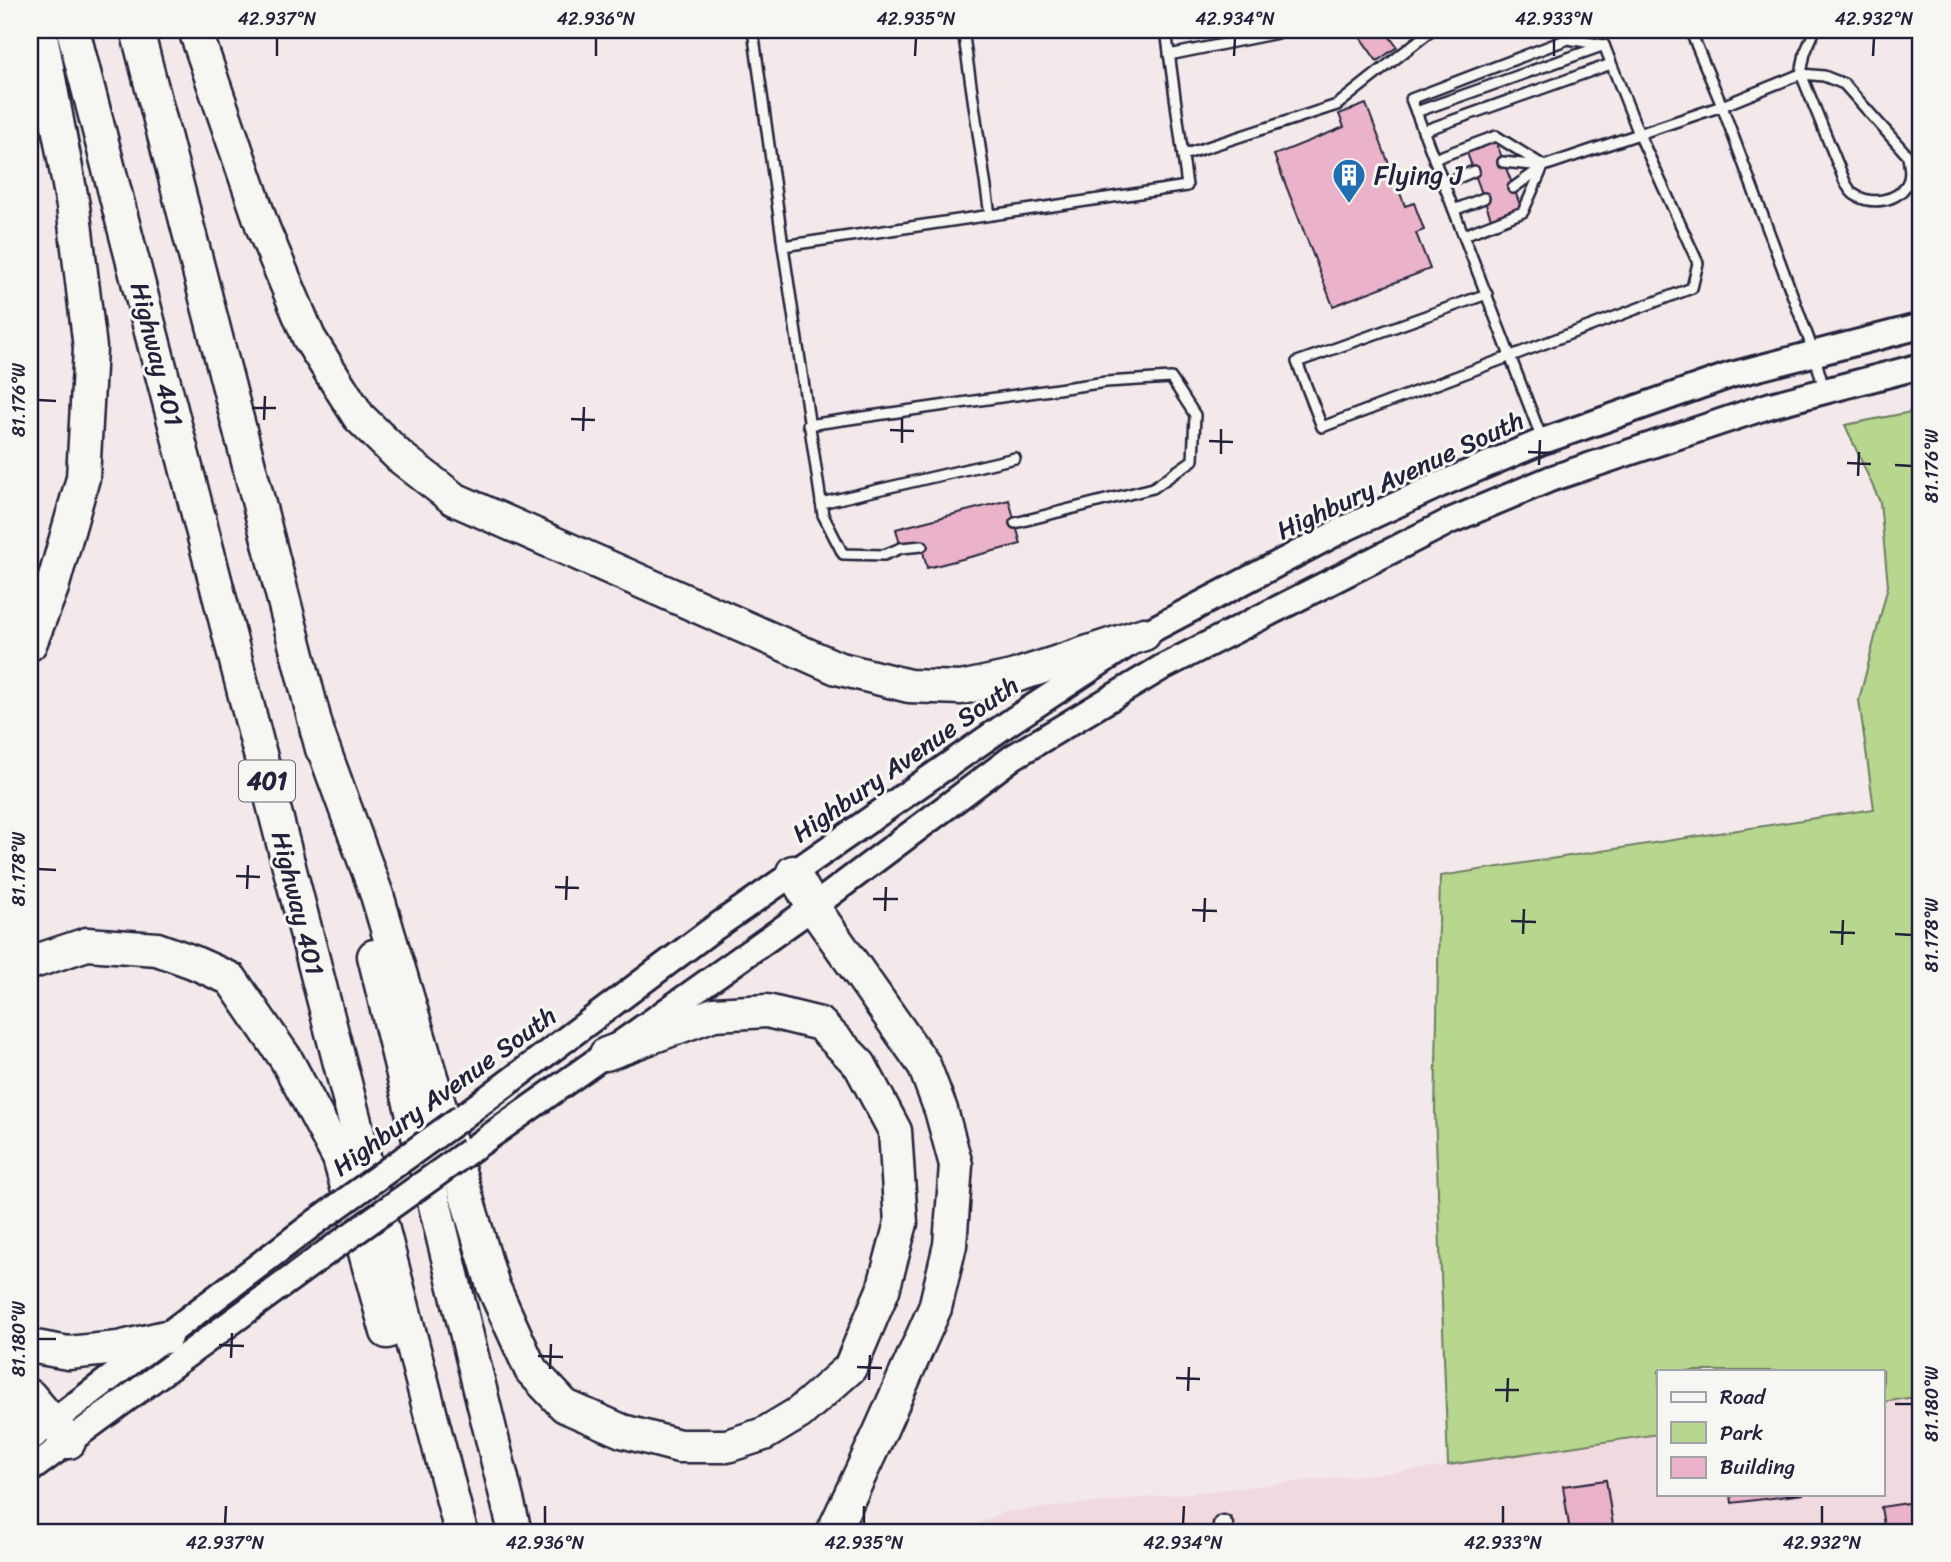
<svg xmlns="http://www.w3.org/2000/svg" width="1951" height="1562" font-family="Sriracha,sans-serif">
  <rect width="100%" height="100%" fill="#f4e9ea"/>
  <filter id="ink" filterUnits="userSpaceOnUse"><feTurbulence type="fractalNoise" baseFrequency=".0143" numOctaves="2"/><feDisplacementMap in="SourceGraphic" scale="14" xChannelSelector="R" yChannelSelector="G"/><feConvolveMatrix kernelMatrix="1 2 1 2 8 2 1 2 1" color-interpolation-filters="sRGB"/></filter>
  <g filter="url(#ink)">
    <!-- built -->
    <path fill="#f1d9e0" d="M1921 1396V1532H960L1003 1512 1433 1468 1659 1435V1494H1883V1402Z"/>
    <!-- green -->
    <path fill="#b7d68e" stroke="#6c7c64" stroke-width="2" d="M1921 410V1396L1883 1402V1371H1659V1434L1448 1465 1435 1112 1440 876 1874 809 1859 700 1888 586 1880 502 1845 425Z"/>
    <!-- building -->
    <g fill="#ebb3c9" stroke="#22223b" stroke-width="2">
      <path d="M1355 30H1385L1397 47 1377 61Z"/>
      <path d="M1366 104 1405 206 1414 203 1424 230 1416 233 1430 269 1333 306 1274 155 1344 127 1339 114Z"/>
      <path d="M1495 139 1522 210 1492 221 1466 150Z"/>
      <path d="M1009 500 1021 544 927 568 921 543 901 548 896 529Z"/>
      <path d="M1606 1480 1614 1532H1570L1563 1486Z"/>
      <path d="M1731 1494H1804L1732 1503Z"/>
      <path d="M1921 1501V1532H1885L1881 1507Z"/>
    </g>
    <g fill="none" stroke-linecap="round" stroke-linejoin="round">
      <defs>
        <g id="lane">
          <path d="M753 30 783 246"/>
          <path d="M963 30 990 215"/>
          <path d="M1690 30 1722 106 1814 353 1824 389"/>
          <path d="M1169 55 1278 33 1282 30"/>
          <path d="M1801 74 1824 76 1844 84 1908 156C1909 166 1912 175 1907 184 1897 202 1871 205 1855 195 1850 192 1848 187 1845 182Z"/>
          <path d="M1416 112 1602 46"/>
          <path d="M1423 131 1611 64"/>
          <path d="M1183 155 1337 105 1432 30"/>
          <path d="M1434 159 1496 136 1544 166"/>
          <path d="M1503 162 1542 166"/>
          <path d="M1444 184 1474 171"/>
          <path d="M1513 188 1544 166 1722 106 1801 74 1805 53 1815 30"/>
          <path d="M1454 210 1484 198"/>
          <path d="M1464 235 1523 212 1543 167"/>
          <path d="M1487 294 1297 362 1322 427 1692 288 1698 263 1639 134 1604 45"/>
          <path d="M808 425 1106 382 1171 378 1195 415 1193 460 1153 488 1015 523"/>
          <path d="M1542 439 1411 99 1568 39 1604 45"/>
          <path d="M821 503 1015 458"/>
          <path d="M922 546 901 548 884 555 843 554 823 515 783 246 1187 186 1166 30"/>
        </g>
        <path id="street" d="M1223 1532V1525"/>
        <g id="secondary">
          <path d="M462 1117 710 931 1013 720 1144 634 1342 530 1439 485 1543 441 1731 375 1921 326"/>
          <path d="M469 1151 813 907 1013 757 1161 668 1450 521 1550 479 1771 405 1921 366"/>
          <path d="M30 1439 317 1221"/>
          <path d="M30 1470 327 1252"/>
        </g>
        <g id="highway">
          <path d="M73 30 461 1532"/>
          <path d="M137 30 322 749"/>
          <path d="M195 30 263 228 309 338 359 417 400 457 454 499 837 668 909 686 961 688 1012 677 1144 634"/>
          <path d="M30 644 52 588 83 478 90 348 73 206 40 30"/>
          <path d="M317 731 377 895 493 1286 531 1370 565 1406 622 1431 679 1446H727L764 1434 799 1413 850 1368 883 1290 901 1223 895 1131 860 1065 820 1024 767 1011 714 1014 606 1054"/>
          <path d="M793 872 813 907 924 1065 941 1110 956 1165 950 1245 935 1308 880 1432 833 1532"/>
          <path d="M374 956 515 1532"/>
          <path d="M30 963 87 944 157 949 193 962 231 979 286 1059 339 1158 387 1332"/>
          <path d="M30 1346 68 1353 118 1348 165 1337"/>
          <path d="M30 1396 69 1442"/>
        </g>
      </defs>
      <!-- lane casing -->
      <use href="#lane" stroke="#22223b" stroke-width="14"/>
      <!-- street casing -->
      <use href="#street" stroke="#22223b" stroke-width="23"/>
      <!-- secondary casing -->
      <use href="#secondary" stroke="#22223b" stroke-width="30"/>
      <!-- highway casing -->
      <use href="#highway" stroke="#22223b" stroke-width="37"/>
      <!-- lane -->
      <use href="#lane" stroke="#f6f6f2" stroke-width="9"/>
      <!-- street -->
      <use href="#street" stroke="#f6f6f2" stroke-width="18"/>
      <!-- secondary -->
      <use href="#secondary" stroke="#f6f6f2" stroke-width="24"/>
      <!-- highway -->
      <use href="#highway" stroke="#f6f6f2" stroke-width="32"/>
      <defs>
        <g id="secondary-bridge">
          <path d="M317 1221 462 1117"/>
          <path d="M327 1252 469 1151"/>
        </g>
      </defs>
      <!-- secondary-bridge casing -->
      <use href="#secondary-bridge" stroke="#22223b" stroke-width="30" stroke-linecap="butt"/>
      <!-- secondary-bridge -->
      <use href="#secondary-bridge" stroke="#f6f6f2" stroke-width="24"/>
    </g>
  </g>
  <!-- ticks -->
  <path fill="none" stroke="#22223b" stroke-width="2.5" d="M277 56V38M596 56V38M915 56 916 38M1234 56 1235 38M1554 56V38M1873 56 1874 38M38 400 56 401M252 408H276M571 419 595 420M264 420 265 396M890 430 914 431M583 431 584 407M1209 441 1233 442M902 443V418M1528 452 1552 453M1221 454V429M1847 463 1871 464M1539 465 1540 440M1895 465 1912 466M1858 476 1859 452M38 869 56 870M236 876 260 877M555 887 579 888M247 889 248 865M873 899H898M566 900 567 876M1192 910 1217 911M885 911 886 887M1511 921 1536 922M1204 922 1205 898M1830 932 1855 933M1523 934 1524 909M1895 934 1912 935M1842 945 1843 920M38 1339H56M219 1345 244 1346M538 1356 563 1357M231 1358 232 1333M857 1367 882 1368M550 1369 551 1344M1176 1378 1200 1379M869 1380 870 1355M1495 1390H1519M1188 1391 1189 1367M1507 1402 1508 1378M1895 1404H1912M225 1524 226 1506M545 1524V1506M864 1524V1506M1183 1524 1184 1506M1503 1524V1506M1822 1524V1506"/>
  <!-- icons -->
  <defs>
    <symbol id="building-pin" viewBox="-11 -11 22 30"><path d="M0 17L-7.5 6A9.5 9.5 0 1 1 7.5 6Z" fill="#1f6fb2" stroke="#f6f6f2"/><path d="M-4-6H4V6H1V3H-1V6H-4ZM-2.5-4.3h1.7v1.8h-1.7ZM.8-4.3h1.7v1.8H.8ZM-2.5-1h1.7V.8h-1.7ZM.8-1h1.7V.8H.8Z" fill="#fff"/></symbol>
  </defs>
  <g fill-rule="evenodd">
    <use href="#building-pin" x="1330" y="156" width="38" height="52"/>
  </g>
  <g text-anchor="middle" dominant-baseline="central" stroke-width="6" stroke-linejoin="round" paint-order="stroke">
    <!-- shield labels -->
    <rect fill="#f6f6f2" stroke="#626272" stroke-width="2" x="239" y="760.5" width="56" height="41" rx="5"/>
    <g font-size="24" font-weight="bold" fill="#22223b">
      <text x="267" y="781">401</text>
    </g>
    <!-- poi labels -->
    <g font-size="26" fill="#22223b" stroke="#f6f6f2" text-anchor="start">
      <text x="1374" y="175">Flying J</text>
    </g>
    <!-- street labels -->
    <g font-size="26" fill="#22223b" stroke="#f6f6f2">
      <text transform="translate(157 354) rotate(76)">Highway 401</text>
      <text transform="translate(1400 475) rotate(-25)">Highbury Avenue South</text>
      <text transform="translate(905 759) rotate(-35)">Highbury Avenue South</text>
      <text transform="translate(298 903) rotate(76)">Highway 401</text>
      <text transform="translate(444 1091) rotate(-36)">Highbury Avenue South</text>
    </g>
  </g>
  <!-- margin -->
  <rect width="1951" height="1562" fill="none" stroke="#f6f6f2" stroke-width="77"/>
  <!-- legend -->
  <rect x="1657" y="1370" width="228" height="126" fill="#f6f6f2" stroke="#a1a1a9" stroke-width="2"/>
  <rect x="1671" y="1392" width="35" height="10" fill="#f6f6f2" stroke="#a1a1a9" stroke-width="2"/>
  <text x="1720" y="1404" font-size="21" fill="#22223b">Road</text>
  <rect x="1671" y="1422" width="35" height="21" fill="#b7d68e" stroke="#a1a1a9" stroke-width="2"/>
  <text x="1720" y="1440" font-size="21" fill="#22223b">Park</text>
  <rect x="1671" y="1457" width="35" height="21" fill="#ebb3c9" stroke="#a1a1a9" stroke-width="2"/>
  <text x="1720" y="1474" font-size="21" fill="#22223b">Building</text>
  <rect x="38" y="38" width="1874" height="1486" fill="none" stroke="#22223b" stroke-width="2.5"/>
  <g font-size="18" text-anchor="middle" fill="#22223b">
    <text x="277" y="25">42.937°N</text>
    <text x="596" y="25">42.936°N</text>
    <text x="916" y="25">42.935°N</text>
    <text x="1235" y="25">42.934°N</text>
    <text x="1554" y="25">42.933°N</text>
    <text x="1874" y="25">42.932°N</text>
    <text transform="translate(19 400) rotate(-90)" y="6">81.176°W</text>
    <text transform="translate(1932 466) rotate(-90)" y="6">81.176°W</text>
    <text transform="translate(19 869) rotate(-90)" y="6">81.178°W</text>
    <text transform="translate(1932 935) rotate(-90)" y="6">81.178°W</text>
    <text transform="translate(19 1339) rotate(-90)" y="6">81.180°W</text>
    <text transform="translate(1932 1404) rotate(-90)" y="6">81.180°W</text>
    <text x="225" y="1549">42.937°N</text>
    <text x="545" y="1549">42.936°N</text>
    <text x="864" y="1549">42.935°N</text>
    <text x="1183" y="1549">42.934°N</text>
    <text x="1503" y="1549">42.933°N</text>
    <text x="1822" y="1549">42.932°N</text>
  </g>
</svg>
